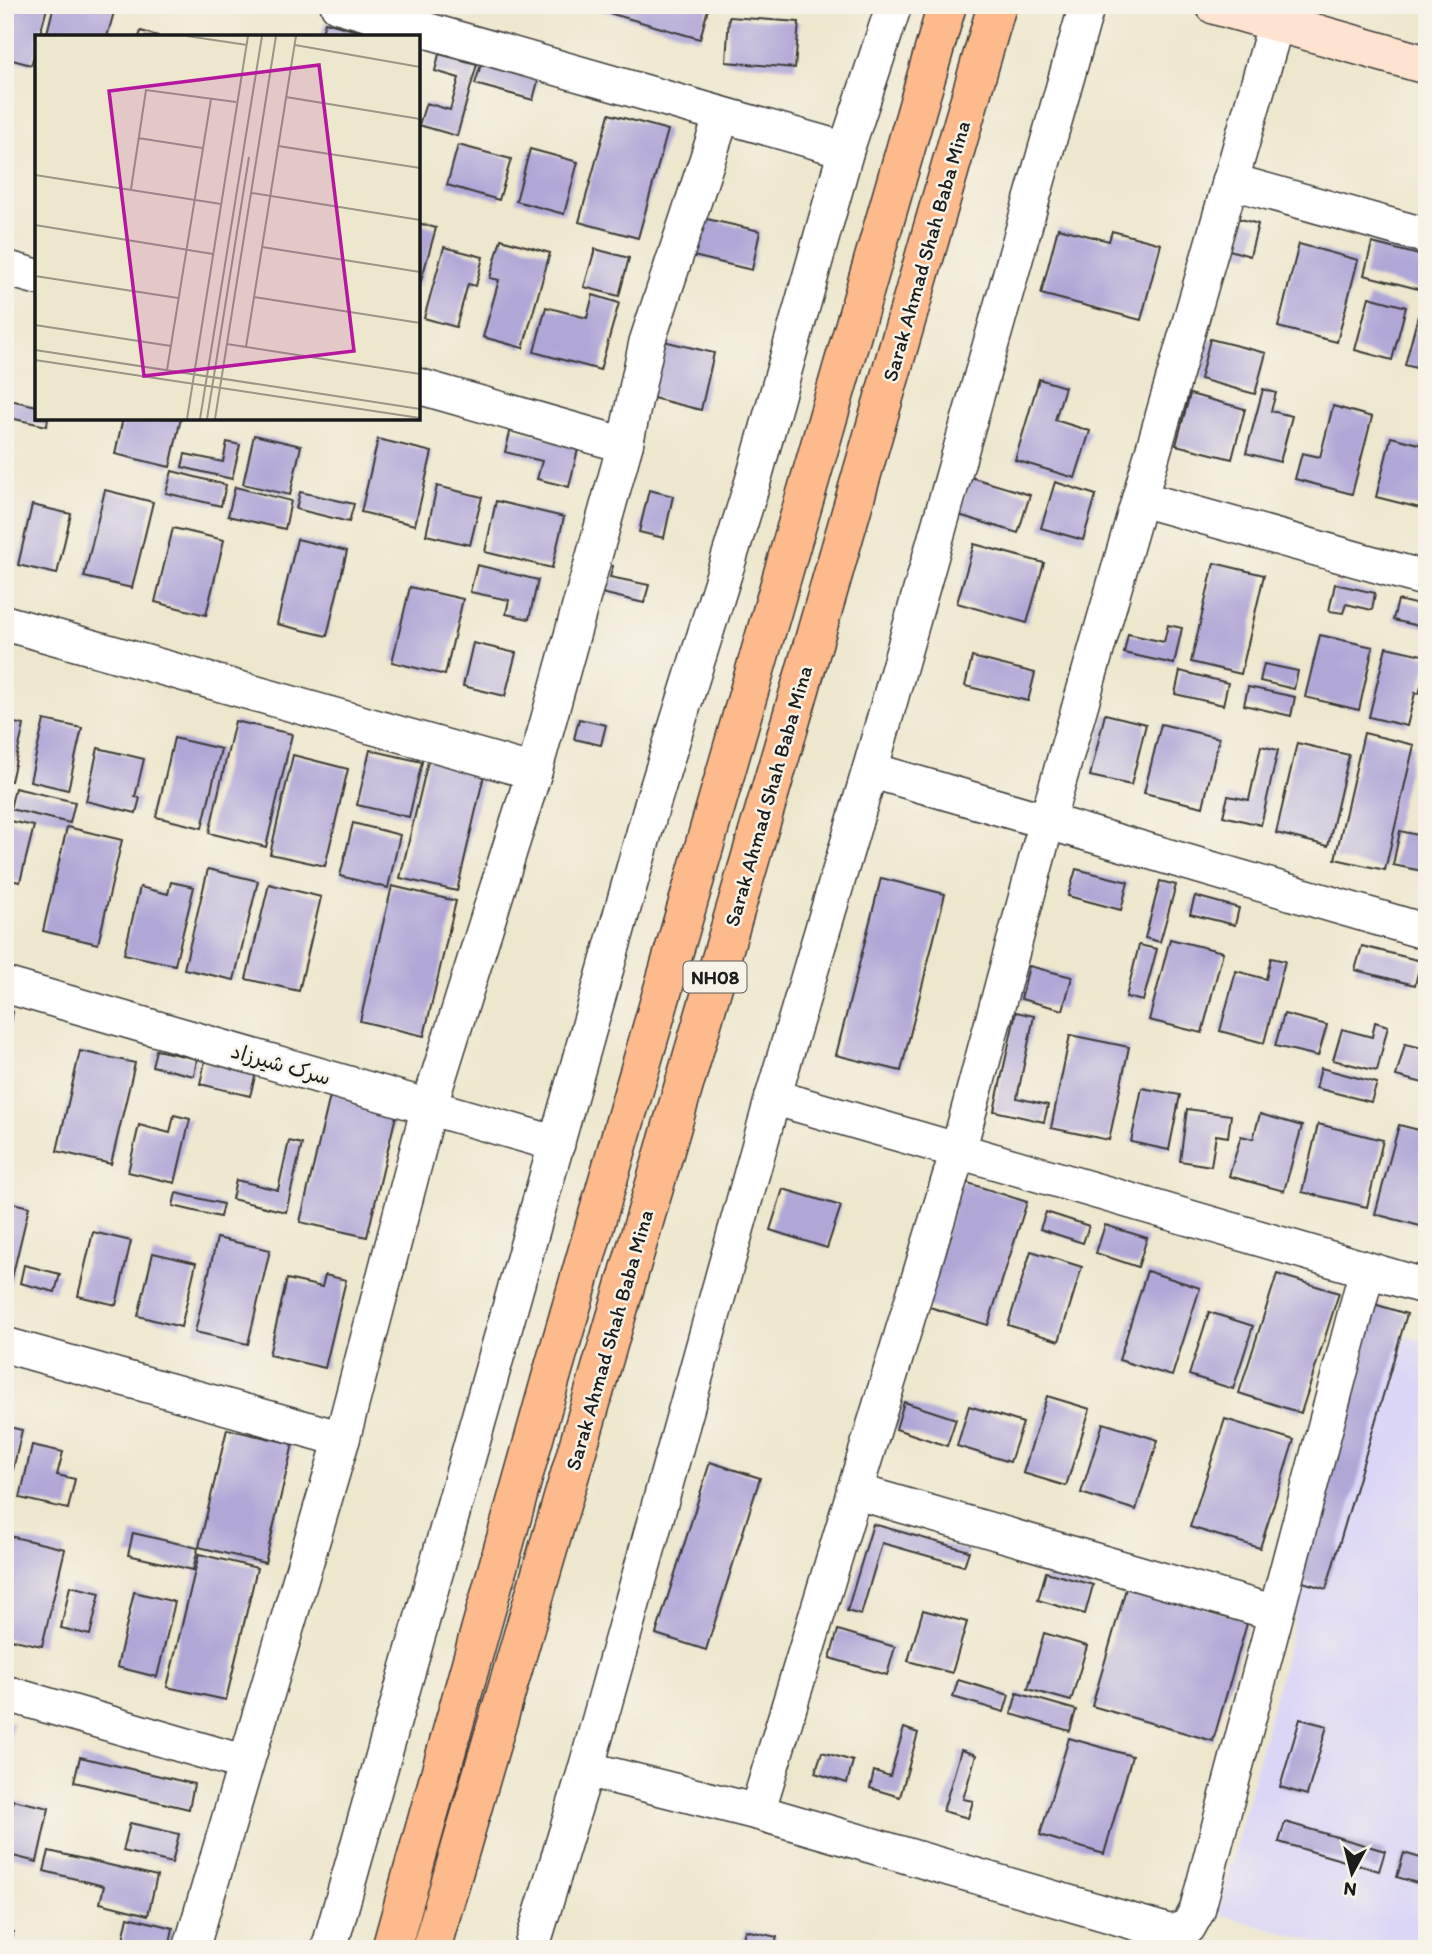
<svg xmlns="http://www.w3.org/2000/svg" width="1432" height="1954" font-family="Itim,'Playpen Sans Arabic',sans-serif">
  <rect width="100%" height="100%" fill="#f7f3e8"/>
  <filter id="ink" filterUnits="userSpaceOnUse"><feTurbulence type="fractalNoise" baseFrequency=".0143" numOctaves="2"/><feDisplacementMap in="SourceGraphic" scale="14" xChannelSelector="R" yChannelSelector="G"/><feConvolveMatrix kernelMatrix="1 2 1 2 8 2 1 2 1" color-interpolation-filters="sRGB"/></filter>
  <filter id="wash" filterUnits="userSpaceOnUse"><feTurbulence type="fractalNoise" baseFrequency=".00686" numOctaves="4" result="noise"/><feDisplacementMap in="SourceGraphic" scale="28" xChannelSelector="R" yChannelSelector="G"/><feGaussianBlur stdDeviation="1.57" result="paint"/><feColorMatrix in="noise" values="0 0 0 0 0 0 0 0 0 0 0 0 0 0 0 0 0 1.4 0 .05"/><feComposite in="paint" operator="in"/></filter>
  <g filter="url(#wash)">
    <rect width="100%" height="100%" fill="#ede7ce"/>
    <!-- built -->
    <path fill="#dcd6f6" d="M1371 1326 1427 1342V1949H1341L1218 1914Z"/>
    <g id="blocks">
      <!-- building -->
      <g fill="#b1a7d7">
        <path d="M5 5H48L39 37H37V47L31 65 5 58Z"/>
        <path d="M54 5H116L107 37H46Z"/>
        <path d="M216 5H237L235 12Z"/>
        <path d="M581 5H709L700 39Z"/>
        <path d="M729 17 799 22 795 68 726 62Z"/>
        <path d="M325 22 364 33 362 37H321Z"/>
        <path d="M141 31 158 36V37H139Z"/>
        <path d="M439 54 477 64 457 136 419 125 426 103 450 110 459 78 435 71Z"/>
        <path d="M482 61 539 77 533 100 475 84Z"/>
        <path d="M609 114 668 130 638 238 579 222Z"/>
        <path d="M458 145 511 159 499 200 447 185Z"/>
        <path d="M530 149 578 162 564 214 516 201Z"/>
        <path d="M1227 215 1258 224 1250 256 1219 247Z"/>
        <path d="M698 217 760 231 752 270 689 255Z"/>
        <path d="M418 223 436 228 419 288H418Z"/>
        <path d="M1058 228 1109 241 1112 231 1161 244 1141 320 1041 294Z"/>
        <path d="M501 239 550 253 523 348 483 337 499 280 490 278Z"/>
        <path d="M1372 243 1427 257V271L1422 290 1364 275Z"/>
        <path d="M1299 244 1358 260 1337 342 1278 327Z"/>
        <path d="M444 247 483 257 476 286 468 284 456 327 424 318Z"/>
        <path d="M595 249 629 258 619 296 584 287Z"/>
        <path d="M593 295 619 303 600 370 534 352 546 307 587 318Z"/>
        <path d="M1369 297 1406 307 1392 360 1355 350Z"/>
        <path d="M1418 316 1427 318V371L1405 365Z"/>
        <path d="M655 339 714 353 701 410 641 395Z"/>
        <path d="M1210 339 1266 353 1255 394 1200 379Z"/>
        <path d="M1039 379 1065 387 1055 420 1090 431 1075 478 1015 460Z"/>
        <path d="M1263 389 1276 393 1271 411 1292 416 1280 462 1246 453Z"/>
        <path d="M1190 394 1245 409 1232 459 1176 445Z"/>
        <path d="M5 399 37 406V418H48L47 426 5 417Z"/>
        <path d="M1333 406 1372 417 1352 494 1295 479 1302 453 1320 457Z"/>
        <path d="M123 418H181L170 467 115 454Z"/>
        <path d="M511 429 579 445 569 487 537 479 542 461 505 452Z"/>
        <path d="M254 435 301 446 290 495 243 484Z"/>
        <path d="M1391 437 1427 446V482L1420 508 1376 497Z"/>
        <path d="M378 439 432 452 415 525 361 512Z"/>
        <path d="M227 442 240 445 232 479 182 467 185 454 223 462Z"/>
        <path d="M172 471 226 485 221 506 166 493Z"/>
        <path d="M970 477 1030 495 1018 533 959 515Z"/>
        <path d="M1055 482 1096 495 1083 540 1041 528Z"/>
        <path d="M437 486 482 497 470 545 426 535Z"/>
        <path d="M235 487 291 501 285 529 228 516Z"/>
        <path d="M105 490 153 502 132 588 84 577Z"/>
        <path d="M649 490 673 496 664 538 639 532Z"/>
        <path d="M300 492 354 504 349 522 296 509Z"/>
        <path d="M496 501 564 517 552 568 485 552Z"/>
        <path d="M32 505 71 514 57 574 18 565Z"/>
        <path d="M173 528 224 540 206 615 155 602Z"/>
        <path d="M297 539 347 551 327 636 277 624Z"/>
        <path d="M974 544 1044 563 1027 623 957 603Z"/>
        <path d="M600 563 613 566 610 577 649 585 644 603 593 591Z"/>
        <path d="M1214 563 1264 575 1241 674 1191 662Z"/>
        <path d="M477 565 538 580 529 619 506 614 509 600 470 592Z"/>
        <path d="M1335 584 1375 593 1372 610 1346 604 1343 613 1329 611Z"/>
        <path d="M410 587 463 599 445 675 392 662Z"/>
        <path d="M1398 600 1427 607V628L1393 620Z"/>
        <path d="M1168 625 1182 628 1174 664 1124 653 1128 634 1164 642Z"/>
        <path d="M1320 635 1373 647 1359 710 1305 697Z"/>
        <path d="M473 643 516 653 505 696 463 686Z"/>
        <path d="M1386 647 1427 656V664L1419 694 1415 693 1407 726 1369 717Z"/>
        <path d="M972 657 1035 673 1028 701 965 686Z"/>
        <path d="M1264 664 1298 671 1294 689 1260 681Z"/>
        <path d="M1180 671 1228 683 1223 705 1175 694Z"/>
        <path d="M1248 687 1295 697 1291 716 1244 705Z"/>
        <path d="M1105 714 1146 724 1131 785 1090 776Z"/>
        <path d="M1426 718H1427V736L1422 735Z"/>
        <path d="M579 719 606 725 601 745 574 739Z"/>
        <path d="M44 720 82 728 68 790 30 781Z"/>
        <path d="M5 721 24 725 11 781 5 780Z"/>
        <path d="M235 721 292 734 266 847 209 833Z"/>
        <path d="M1161 724 1219 738 1203 807 1144 793Z"/>
        <path d="M1364 733 1414 745 1385 870 1335 859Z"/>
        <path d="M174 738 221 749 202 828 156 817Z"/>
        <path d="M1297 743 1349 755 1328 846 1276 833Z"/>
        <path d="M1261 746 1278 750 1261 825 1223 816 1228 796 1249 800Z"/>
        <path d="M98 748 144 759 135 797 140 798 136 813 86 801Z"/>
        <path d="M370 750 422 762 409 817 357 805Z"/>
        <path d="M293 755 348 769 325 866 270 854Z"/>
        <path d="M429 757 485 771 457 891 400 878Z"/>
        <path d="M15 788 75 802 70 823 10 809Z"/>
        <path d="M5 820 34 826 20 882 5 879Z"/>
        <path d="M353 823 400 835 388 888 340 876Z"/>
        <path d="M67 827 122 840 98 944 43 931Z"/>
        <path d="M1400 831 1427 837V872L1393 865Z"/>
        <path d="M208 869 258 881 234 980 184 969Z"/>
        <path d="M1076 869 1128 882 1121 910 1068 896Z"/>
        <path d="M881 878 945 894 901 1071 836 1055Z"/>
        <path d="M1160 881 1176 885 1160 942 1145 938Z"/>
        <path d="M171 882 194 887 175 965 124 954 140 887 168 894Z"/>
        <path d="M269 884 321 897 299 991 246 979Z"/>
        <path d="M392 886 456 901 424 1036 360 1021Z"/>
        <path d="M1195 896 1239 908 1235 925 1190 914Z"/>
        <path d="M1170 939 1223 952 1202 1033 1149 1020Z"/>
        <path d="M1139 945 1157 949 1143 1001 1126 997Z"/>
        <path d="M1362 946 1421 961 1415 985 1355 970Z"/>
        <path d="M1271 958 1285 961 1264 1043 1220 1031 1236 971 1266 979Z"/>
        <path d="M1029 966 1072 977 1063 1010 1021 999Z"/>
        <path d="M5 1010 13 1012 6 1040H5Z"/>
        <path d="M1016 1012 1034 1016 1017 1098 1048 1105 1044 1122 994 1111Z"/>
        <path d="M1284 1014 1327 1025 1318 1056 1275 1046Z"/>
        <path d="M1375 1022 1388 1026 1377 1071 1333 1060 1342 1029 1372 1037Z"/>
        <path d="M1070 1035 1129 1047 1109 1140 1051 1128Z"/>
        <path d="M1405 1044 1427 1049V1084L1396 1076Z"/>
        <path d="M156 1050 197 1059 194 1076 152 1066Z"/>
        <path d="M80 1051 135 1063 111 1164 57 1151Z"/>
        <path d="M205 1061 256 1073 250 1096 200 1084Z"/>
        <path d="M1321 1068 1377 1083 1371 1102 1316 1088Z"/>
        <path d="M1142 1088 1180 1095 1169 1150 1131 1142Z"/>
        <path d="M331 1092 398 1107 367 1237 300 1222Z"/>
        <path d="M1187 1109 1231 1115 1228 1137 1216 1135 1211 1166 1180 1161Z"/>
        <path d="M1260 1114 1302 1126 1284 1191 1229 1176 1241 1136 1253 1139Z"/>
        <path d="M174 1115 190 1119 175 1183 128 1172 139 1125 170 1133Z"/>
        <path d="M1318 1124 1383 1140 1367 1207 1302 1192Z"/>
        <path d="M1399 1125 1427 1132V1215L1424 1227 1375 1214Z"/>
        <path d="M289 1141 302 1144 286 1212 232 1199 236 1180 278 1190Z"/>
        <path d="M962 1181 1027 1202 988 1325 923 1305Z"/>
        <path d="M783 1189 841 1206 827 1248 770 1230Z"/>
        <path d="M176 1193 223 1204 220 1217 173 1206Z"/>
        <path d="M5 1201 29 1207 11 1282 5 1280Z"/>
        <path d="M1046 1212 1089 1226 1083 1243 1040 1229Z"/>
        <path d="M1105 1225 1147 1238 1138 1267 1096 1253Z"/>
        <path d="M93 1232 131 1241 116 1305 78 1296Z"/>
        <path d="M217 1238 270 1250 248 1344 195 1332Z"/>
        <path d="M1031 1251 1082 1267 1059 1341 1008 1325Z"/>
        <path d="M153 1253 196 1263 181 1327 138 1316Z"/>
        <path d="M24 1265 60 1274 55 1292 20 1283Z"/>
        <path d="M1147 1271 1200 1288 1172 1376 1119 1360Z"/>
        <path d="M1277 1274 1339 1293 1301 1413 1239 1393Z"/>
        <path d="M325 1275 346 1280 325 1368 269 1355 287 1279 322 1287Z"/>
        <path d="M1374 1304 1407 1314 1326 1589 1293 1579Z"/>
        <path d="M1209 1312 1253 1326 1233 1389 1189 1375Z"/>
        <path d="M1047 1396 1090 1409 1066 1486 1023 1473Z"/>
        <path d="M904 1402 956 1419 947 1446 896 1429Z"/>
        <path d="M969 1406 1023 1423 1010 1462 957 1446Z"/>
        <path d="M1225 1419 1294 1440 1260 1548 1190 1527Z"/>
        <path d="M1103 1423 1158 1440 1136 1510 1081 1493Z"/>
        <path d="M5 1426 22 1430 13 1470 5 1468Z"/>
        <path d="M227 1429 293 1444 265 1563 199 1547Z"/>
        <path d="M32 1445 63 1452 57 1475 75 1479 68 1509 20 1498Z"/>
        <path d="M710 1462 760 1478 706 1650 656 1634Z"/>
        <path d="M873 1524 969 1551 964 1566 882 1543 861 1615 847 1611Z"/>
        <path d="M133 1533 198 1548 193 1570 128 1555Z"/>
        <path d="M5 1535 65 1549 42 1646 5 1638Z"/>
        <path d="M199 1554 257 1568 226 1700 167 1687Z"/>
        <path d="M1046 1572 1093 1585 1085 1614 1038 1600Z"/>
        <path d="M1127 1585 1248 1620 1213 1741 1092 1706Z"/>
        <path d="M70 1586 100 1593 90 1635 61 1628Z"/>
        <path d="M134 1592 175 1602 157 1677 117 1667Z"/>
        <path d="M923 1610 967 1622 952 1673 908 1661Z"/>
        <path d="M838 1630 895 1647 887 1675 830 1658Z"/>
        <path d="M1044 1633 1087 1646 1071 1701 1028 1689Z"/>
        <path d="M958 1680 1009 1695 1004 1712 953 1697Z"/>
        <path d="M1017 1693 1076 1710 1070 1731 1011 1714Z"/>
        <path d="M1300 1719 1327 1726 1307 1795 1280 1787Z"/>
        <path d="M5 1721 13 1723 6 1754H5Z"/>
        <path d="M904 1728 918 1733 900 1797 870 1788 874 1771 890 1776Z"/>
        <path d="M1069 1738 1132 1756 1104 1854 1040 1835Z"/>
        <path d="M961 1750 976 1755 963 1799 973 1801 968 1818 943 1811Z"/>
        <path d="M822 1752 853 1761 847 1783 815 1773Z"/>
        <path d="M80 1757 194 1784 189 1809 74 1782Z"/>
        <path d="M13 1800 49 1808 37 1862 5 1854V1831Z"/>
        <path d="M1285 1822 1385 1851 1379 1871 1279 1842Z"/>
        <path d="M130 1823 179 1834 172 1863 123 1851Z"/>
        <path d="M49 1851 157 1876 148 1915 100 1903 104 1886 44 1871Z"/>
        <path d="M1404 1853 1427 1860V1886L1397 1877Z"/>
        <path d="M128 1917 173 1928 169 1949H121Z"/>
        <path d="M5 1930 13 1932 9 1949H5Z"/>
        <path d="M745 1930 777 1937 774 1949H741Z"/>
      </g>
    </g>
  </g>
  <g filter="url(#ink)">
    <use href="#blocks" fill-opacity="0" stroke="#3b3a37" stroke-width="2"/>
    <g fill="none" stroke-linecap="round" stroke-linejoin="round">
      <defs>
        <g id="street">
          <path d="M338 5 846 150"/>
          <path d="M1230 181 1427 236"/>
          <path d="M5 268 37 277"/>
          <path d="M418 386 625 445"/>
          <path d="M1141 499 1427 579"/>
          <path d="M5 623 534 772"/>
          <path d="M870 770 1427 932"/>
          <path d="M5 985 557 1144"/>
          <path d="M773 1097 1427 1287"/>
          <path d="M5 1345 342 1439"/>
          <path d="M854 1491 1275 1613"/>
          <path d="M5 1693 245 1763"/>
          <path d="M586 1769 757 1812 1172 1933 1188 1927 1197 1911 1367 1270"/>
          <path d="M757 1812 958 1151 1047 821 1276 23"/>
          <path d="M191 1949 342 1439 429 1107 534 772 625 445 647 342 722 115"/>
          <path d="M329 1949 652 805 753 481 846 150 894 5"/>
          <path d="M531 1949 586 1769 773 1097 870 770 1087 5"/>
        </g>
        <path id="secondary" d="M1215 5 1427 65"/>
        <g id="highway">
          <path d="M391 1949 552 1374 947 5"/>
          <path d="M431 1949 800 689 997 5"/>
        </g>
      </defs>
      <!-- street casing -->
      <use href="#street" stroke="#3b3a37" stroke-width="38"/>
      <!-- secondary casing -->
      <use href="#secondary" stroke="#3b3a37" stroke-width="41"/>
      <!-- highway casing -->
      <use href="#highway" stroke="#3b3a37" stroke-width="41"/>
      <!-- street -->
      <use href="#street" stroke="#fff" stroke-width="35"/>
      <!-- secondary -->
      <use href="#secondary" stroke="#fee3d1" stroke-width="38"/>
      <!-- highway -->
      <use href="#highway" stroke="#fcba8d" stroke-width="38"/>
    </g>
  </g>
  <g text-anchor="middle" dominant-baseline="central" stroke-width="5" stroke-linejoin="round" paint-order="stroke">
    <!-- shield labels -->
    <rect fill="#f7f3e8" stroke="#5e5c59" stroke-width="2" x="683.5" y="961.5" width="63" height="31" rx="5"/>
    <g font-size="19" font-weight="bold" fill="#1c1c1c">
      <text x="715" y="977">NH08</text>
    </g>
    <!-- street labels -->
    <g font-size="21" fill="#1c1c1c" stroke="#f7f3e8">
      <text transform="translate(926 251) rotate(-74)">Sarak Ahmad Shah Baba Mina</text>
      <text transform="translate(768 796) rotate(-74)">Sarak Ahmad Shah Baba Mina</text>
      <text transform="translate(281 1064) rotate(16)">سرک شیرزاد</text>
      <text transform="translate(609 1340) rotate(-74)">Sarak Ahmad Shah Baba Mina</text>
    </g>
  </g>
  <!-- overview -->
  <g transform="translate(35 35)">
    <rect width="385" height="385" fill="#ede7ce"/>
    <path fill="none" stroke="#999687" stroke-width="2" d="M152 1 212 10M260 10 385 32M251 62 385 84M103 103 167 113M243 111 385 133M0 140 186 169M96 154 111 55 201 67M217 158 385 185M0 190 178 219M227 212 385 237M0 241 143 263M219 262 385 288M0 290 136 311M192 309 385 339M211 312 261 1M0 315 385 374M0 325 385 383M132 335 176 64M152 384 213 1M165 384 227 1M172 384 214 122M180 384 241 1"/>
    <path fill="#b5179e" fill-opacity="0.15" stroke="#b5179e" stroke-width="3.5" d="M284 30 319 316 109 341 74 56Z"/>
    <rect width="385" height="385" fill="none" stroke="#1c1c1c" stroke-width="3.5"/>
  </g>
  <!-- margin -->
  <rect width="1432" height="1954" fill="none" stroke="#f7f3e8" stroke-width="28"/>
  <!-- north arrow -->
  <g transform="translate(1352 1873) rotate(187)" stroke="#f7f3e8" stroke-width="5" paint-order="stroke">
  <path d="M0-5L12 26L0 18L-12 26Z" fill="#1c1c1c"/>
  <text y="-10" font-size="19" font-weight="bold" text-anchor="middle" fill="#1c1c1c">N</text>
  </g>
</svg>
